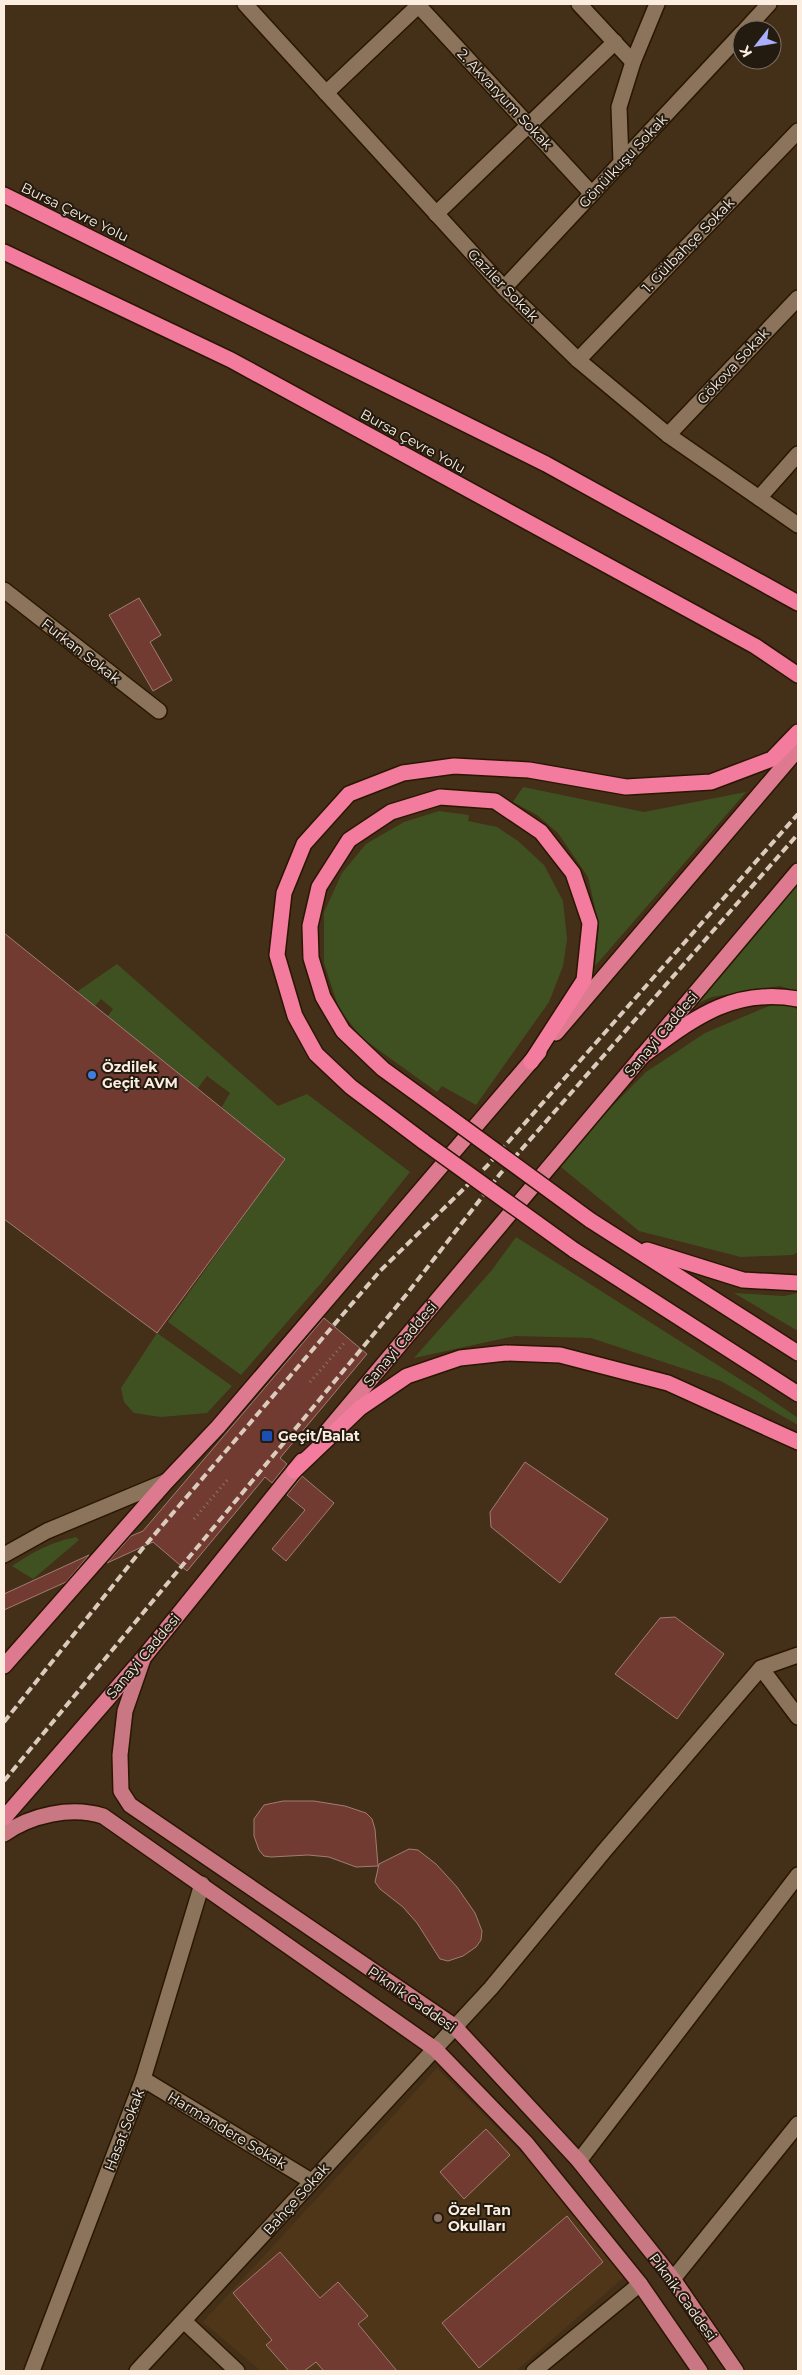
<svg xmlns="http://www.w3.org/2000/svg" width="802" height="2375" font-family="Montserrat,sans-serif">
  <rect width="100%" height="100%" fill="#442f18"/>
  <!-- built -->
  <path fill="#503619" d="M437 2068 528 2159 624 2277 516 2371H261L203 2322Z"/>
  <!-- green -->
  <g fill="#405121">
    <path d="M523 787 644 812 746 792 595 966 599 926 588 877 558 833 537 815 513 802Z"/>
    <path d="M439 811 469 815 468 821 497 827 518 841 544 865 563 901 567 939 563 966 549 1002 476 1105 442 1086 437 1092 362 1038 339 1009 324 963V912L342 873 366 844 404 822Z"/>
    <path d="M798 864V992L780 986 712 997 662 1019Z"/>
    <path d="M117 964 278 1106 307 1094 410 1172 322 1282 241 1375 168 1322 285 1158 220 1110 230 1093 207 1076 195 1092 103 1022 113 1009 101 999 89 1013 78 991Z"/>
    <path d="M783 1000 798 1010V1252L793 1255 741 1257 639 1231 556 1163 646 1072 705 1033Z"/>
    <path d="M516 1237 760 1392 798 1418V1425L721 1381 591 1338 515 1336 414 1358 492 1270Z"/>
    <path d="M734 1293 784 1296 798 1293V1331Z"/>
    <path d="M157 1333 232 1386 207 1413 161 1417 134 1413 124 1402 121 1388Z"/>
    <path d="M76 1537 79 1540 33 1579 12 1566C35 1551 49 1543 76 1537Z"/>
  </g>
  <!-- building -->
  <g fill="#723b32" stroke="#a07c75">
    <path d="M139 598 161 635 150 642 172 680 153 691 109 615Z"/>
    <path d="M4 933 285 1159 157 1333 4 1219Z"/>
    <path d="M324 1318 367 1354 280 1458 287 1464 272 1483 265 1477 187 1571 153 1542 107 1563 131 1536 143 1531Z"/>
    <path d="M525 1462 608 1519 560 1583 491 1527 490 1512Z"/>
    <path d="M302 1476 334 1503 286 1561 272 1549 305 1510 287 1495Z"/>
    <path d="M89 1555 66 1582 4 1610V1594Z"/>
    <path d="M675 1617 724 1654 677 1719 615 1674 660 1618Z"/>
    <path d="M283 1801H314L345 1806 366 1813 372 1819 375 1829 378 1866 356 1867 329 1857 308 1855 271 1857 264 1856 259 1850 254 1836V1819L264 1805Z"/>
    <path d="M409 1849 418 1850 436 1864 457 1887 475 1913 482 1931 481 1940 476 1947 463 1956 448 1961 440 1959 417 1923 403 1907 380 1889 375 1882 379 1864Z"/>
    <path d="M486 2129 510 2155 464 2199 440 2172Z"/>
    <path d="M567 2216 603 2262 479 2368 442 2323Z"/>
    <path d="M280 2252 320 2298 338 2282 368 2316 358 2324 397 2371H324L316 2362 304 2371H289L266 2345 272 2340 233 2293Z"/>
  </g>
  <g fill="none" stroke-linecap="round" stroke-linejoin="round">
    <defs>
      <g id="minor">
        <path d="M245 4 504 288 578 360 668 435 798 525"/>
        <path d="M417 4 592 194"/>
        <path d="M579 4 633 62"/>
        <path d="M745 30 769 4"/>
        <path d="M326 93 420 4"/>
        <path d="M621 162 619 107 633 62 657 4"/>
        <path d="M436 214 615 42"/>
        <path d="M504 288 742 33"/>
        <path d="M578 360 798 131"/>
        <path d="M668 435 798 298"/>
        <path d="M759 498 798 454"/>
        <path d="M4 590 159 711"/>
        <path d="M761 1668 798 1717"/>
        <path d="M143 2079 311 2181"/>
        <path d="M579 2161 798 1875"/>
        <path d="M673 2279 798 2124"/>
        <path d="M184 2321 237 2371"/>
        <path d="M32 2371 143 2079 202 1884"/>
        <path d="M137 2371 491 1988 605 1850 761 1668 798 1655"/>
        <path d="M534 2371 640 2284"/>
      </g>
      <path id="tertiary" d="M4 1555 47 1531 167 1481"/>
      <g id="primary">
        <path d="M143 1659 125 1711 120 1755 121 1791 130 1805 454 2026 579 2161 673 2279 736 2371"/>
        <path d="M4 1834C31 1815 71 1806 103 1816L435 2049 526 2143 640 2284 700 2371"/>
      </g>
      <g id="trunk">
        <path d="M556 1033 798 749"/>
        <path d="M323 1436 798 871"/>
        <path d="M4 1666 167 1481 218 1427 539 1052"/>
        <path d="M4 1818 144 1657 302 1461"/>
      </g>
      <g id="motorway">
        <path d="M4 195 546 464 798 603"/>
        <path d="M4 252 231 360 755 646 798 675"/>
        <path d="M641 1057C692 1020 731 987 798 999"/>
        <path d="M445 1114 383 1069 343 1031 323 997 311 958 310 926 319 887 349 840 391 812 440 797 495 801 541 832 573 873 590 923 584 980 531 1062"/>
        <path d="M424 1142 351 1087 316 1054 295 1016 277 955 284 893 304 844 349 794 403 773 454 766 529 770 626 787 711 782 772 759 798 732"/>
        <path d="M590 1220 798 1353"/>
        <path d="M574 1250 798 1394"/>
        <path d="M647 1250 743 1280 798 1283"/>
        <path d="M294 1471 360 1408 407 1376 460 1358 506 1353 560 1355 668 1383 798 1442"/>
      </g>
    </defs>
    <!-- minor casing -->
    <use href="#minor" stroke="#2a1701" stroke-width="18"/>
    <!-- tertiary casing -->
    <use href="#tertiary" stroke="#2a1701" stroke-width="18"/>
    <!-- primary casing -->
    <use href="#primary" stroke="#2a1701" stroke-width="18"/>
    <!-- trunk casing -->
    <use href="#trunk" stroke="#2a1701" stroke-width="18"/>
    <!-- motorway casing -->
    <use href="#motorway" stroke="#2a1701" stroke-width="18"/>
    <!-- path -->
    <g stroke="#8b7965" stroke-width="3" stroke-dasharray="1 4" stroke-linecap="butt">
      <path d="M310 1382 346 1341"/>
      <path d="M194 1519 229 1478"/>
    </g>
    <!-- minor -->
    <use href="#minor" stroke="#8b745b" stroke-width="15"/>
    <!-- tertiary -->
    <use href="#tertiary" stroke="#8b745b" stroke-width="15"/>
    <!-- primary -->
    <use href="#primary" stroke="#c97883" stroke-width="15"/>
    <!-- trunk -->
    <use href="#trunk" stroke="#de7a90" stroke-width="15"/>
    <!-- motorway -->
    <use href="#motorway" stroke="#f37b9e" stroke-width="15"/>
    <!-- rail -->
    <g stroke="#dacbbc" stroke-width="4" stroke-dasharray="8 4" stroke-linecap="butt">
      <path d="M4 1722 143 1548 380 1271 487 1166 798 814"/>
      <path d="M4 1781 406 1295 500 1174 798 834"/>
    </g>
    <defs>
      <g id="motorway-bridge">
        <path d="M445 1114 590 1220"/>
        <path d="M424 1142 574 1250"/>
      </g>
    </defs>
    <!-- motorway-bridge casing -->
    <use href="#motorway-bridge" stroke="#2a1701" stroke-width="18" stroke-linecap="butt"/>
    <!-- motorway-bridge -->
    <use href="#motorway-bridge" stroke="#f37b9e" stroke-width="15"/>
  </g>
  <!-- markers -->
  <circle fill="#3f7fe0" stroke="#231a10" stroke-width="2" cx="92" cy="1075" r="5"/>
  <rect fill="#1a4fb4" stroke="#231a10" stroke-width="2" x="261" y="1430" width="12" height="12" rx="2.5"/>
  <circle fill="#8d6e63" stroke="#231a10" stroke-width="2" cx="438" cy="2218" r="5"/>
  <g text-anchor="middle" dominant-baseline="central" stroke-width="4" stroke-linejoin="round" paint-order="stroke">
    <!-- street labels -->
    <g font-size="14" fill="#fbeee0" stroke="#231a10">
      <text transform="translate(505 99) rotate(47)">2. Akvaryum Sokak</text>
      <text transform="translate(623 161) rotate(-47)">Gönülkuşu Sokak</text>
      <text transform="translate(75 212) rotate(26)">Bursa Çevre Yolu</text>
      <text transform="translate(688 245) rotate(-46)">1. Gülbahçe Sokak</text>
      <text transform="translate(503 285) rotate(46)">Gaziler Sokak</text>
      <text transform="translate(733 366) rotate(-47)">Gökova Sokak</text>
      <text transform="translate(413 441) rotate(29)">Bursa Çevre Yolu</text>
      <text transform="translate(81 651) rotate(38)">Furkan Sokak</text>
      <text transform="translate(661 1034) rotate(-50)">Sanayi Caddesi</text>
      <text transform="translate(400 1344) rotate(-50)">Sanayi Caddesi</text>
      <text transform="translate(143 1656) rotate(-50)">Sanayi Caddesi</text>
      <text transform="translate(412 1999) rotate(35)">Piknik Caddesi</text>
      <text transform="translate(124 2130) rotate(-69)">Hasat Sokak</text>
      <text transform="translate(227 2130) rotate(31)">Harmandere Sokak</text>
      <text transform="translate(296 2199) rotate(-48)">Bahçe Sokak</text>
      <text transform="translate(683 2297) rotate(54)">Piknik Caddesi</text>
    </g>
    <!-- poi labels -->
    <g font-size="14" font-weight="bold" fill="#fbeee0" stroke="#231a10" text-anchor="start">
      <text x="102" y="1067">Özdilek<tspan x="102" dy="16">Geçit AVM</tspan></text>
      <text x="278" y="1436">Geçit/Balat</text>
      <text x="448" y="2210">Özel Tan<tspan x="448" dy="16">Okulları</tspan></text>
    </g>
  </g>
  <!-- border -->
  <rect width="802" height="2375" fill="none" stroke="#fbeee0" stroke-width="10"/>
  <!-- north arrow -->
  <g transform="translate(757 45) rotate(239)"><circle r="24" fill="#231a10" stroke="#796f63"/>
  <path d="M0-4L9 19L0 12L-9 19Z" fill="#abaffb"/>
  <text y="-8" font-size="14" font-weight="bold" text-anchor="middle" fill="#fbeee0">K</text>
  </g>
</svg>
